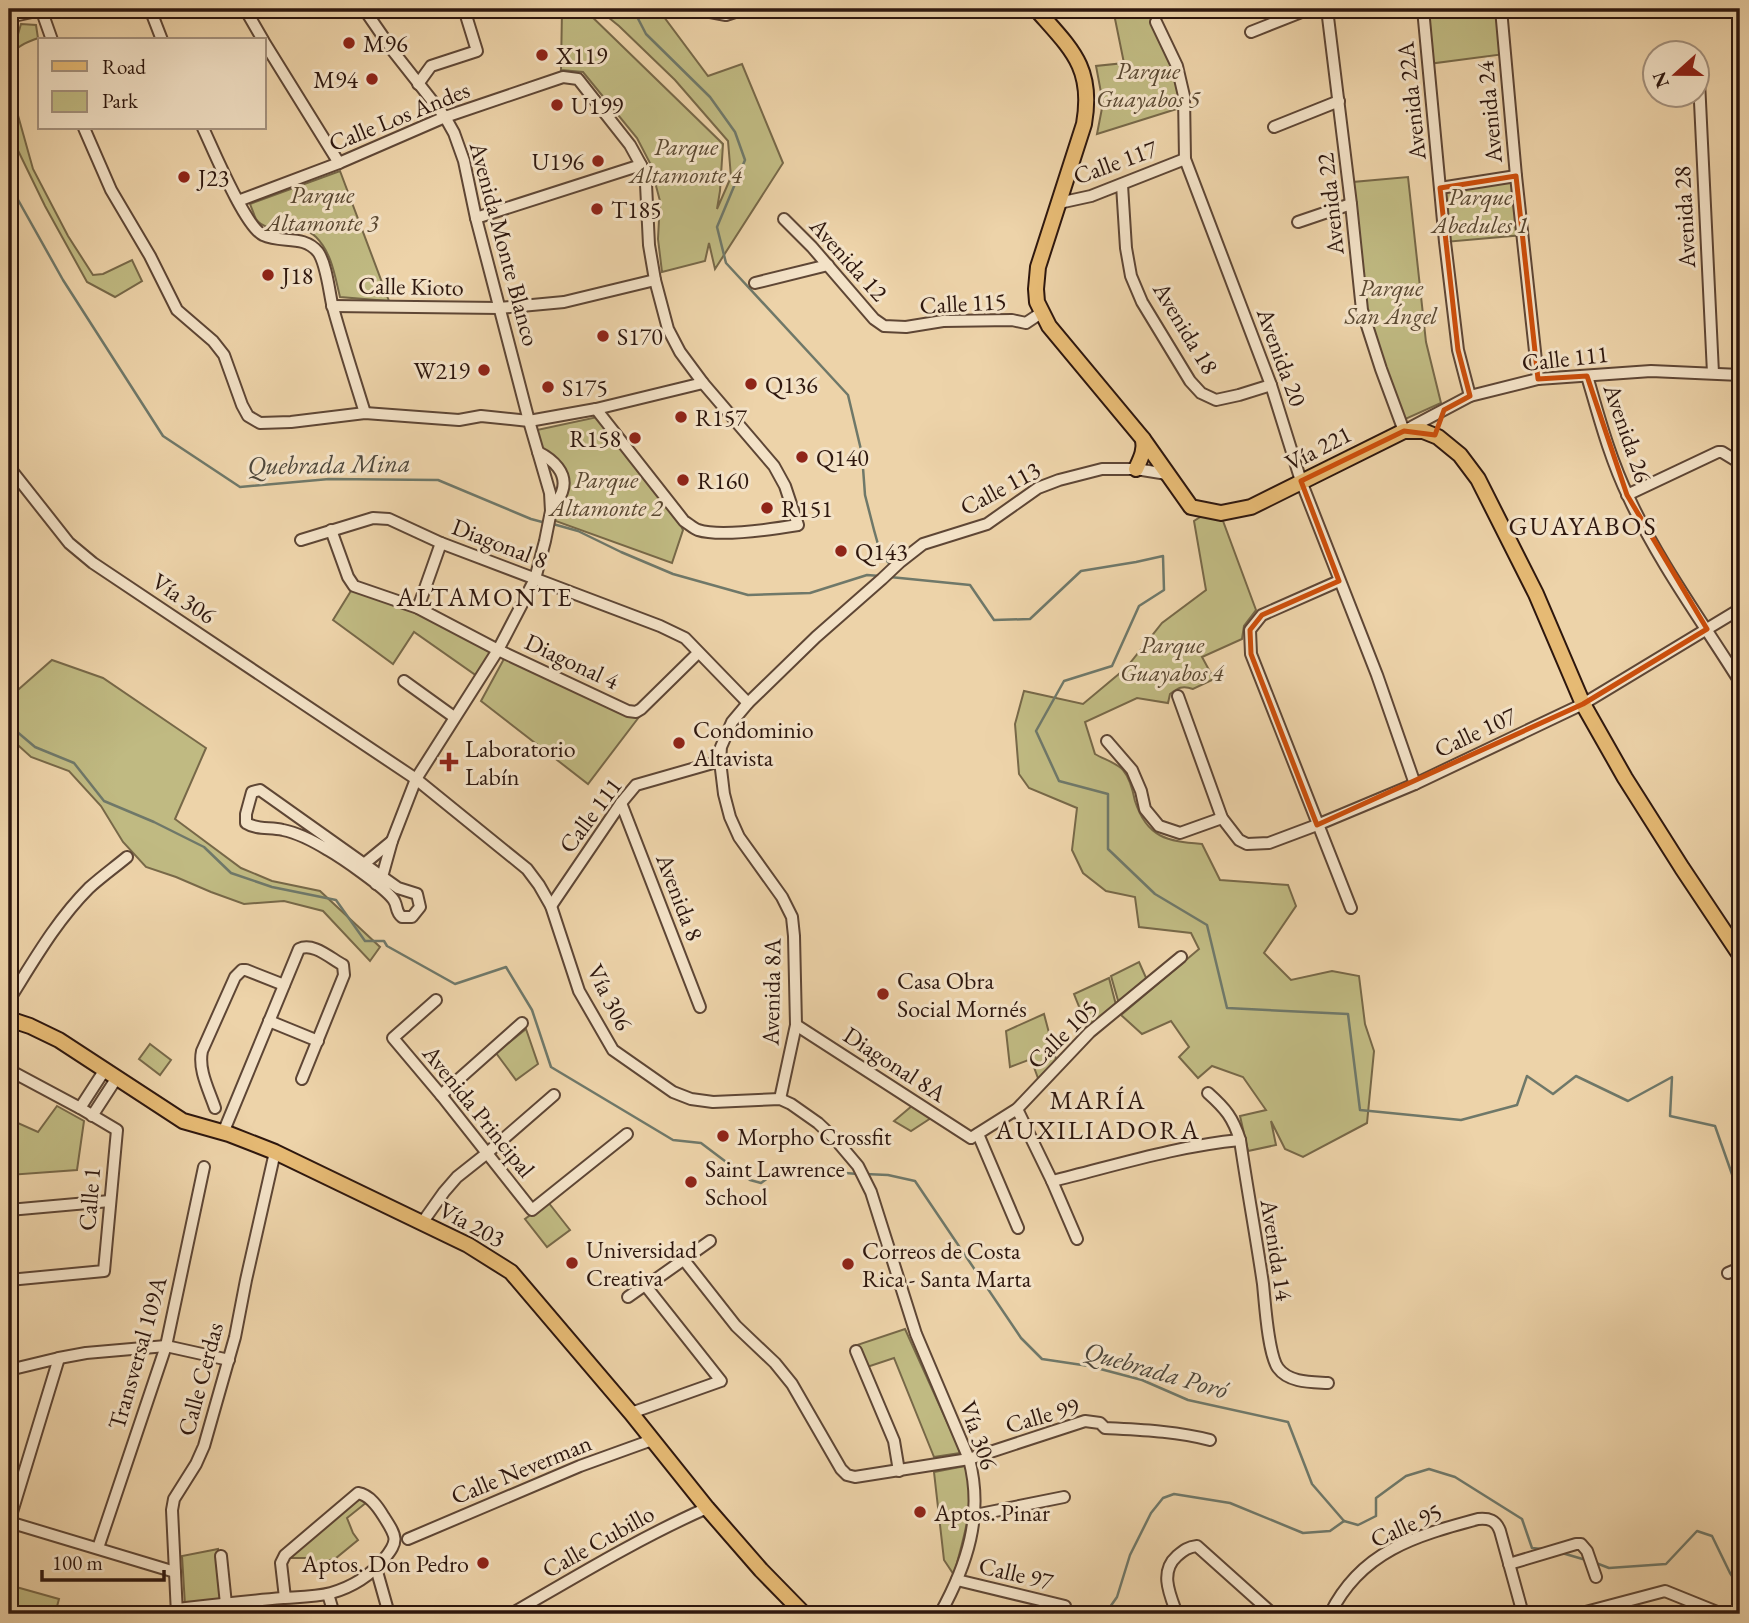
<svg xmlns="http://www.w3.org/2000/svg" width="1749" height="1623" font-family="'EB Garamond',serif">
  <rect width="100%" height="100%" fill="#edd3a9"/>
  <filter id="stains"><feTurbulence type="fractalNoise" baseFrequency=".00286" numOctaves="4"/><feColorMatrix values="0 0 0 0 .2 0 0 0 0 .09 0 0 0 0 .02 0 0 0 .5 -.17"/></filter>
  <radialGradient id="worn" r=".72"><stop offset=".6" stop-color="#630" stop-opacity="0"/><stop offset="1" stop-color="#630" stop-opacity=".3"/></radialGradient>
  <!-- green -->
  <g fill="#c0ba82" stroke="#776848" stroke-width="2">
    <path d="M562 9H584L723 144 720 191 717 209 731 177 728 141 675 80 619 26 598 9H658L708 76 742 64 783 163 715 269 709 243 705 261 662 272 658 239 660 201 650 163 637 138 583 72 561 70Z"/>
    <path d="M1113 9H1147L1177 69 1183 107 1097 134 1103 103 1096 66 1124 63Z"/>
    <path d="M1423 9H1499L1505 54 1428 64Z"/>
    <path d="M21 24 36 25 38 38C23 44 14 46 10 63L15 73 16 86 9 85V51L16 41Z"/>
    <path d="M12 94 33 169 68 236 93 275 103 274 132 260 142 281 115 297 87 282 45 206 9 132V95Z"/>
    <path d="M340 171 389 301 340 297C335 277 332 253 316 237 300 221 268 237 256 219 254 215 252 209 250 204Z"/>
    <path d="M1516 176 1523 235 1445 242 1440 188Z"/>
    <path d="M1408 177 1426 342 1441 403 1401 421 1362 310 1353 182Z"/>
    <path d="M602 416 669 501 683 530 672 563 550 519 562 477 544 455 537 430Z"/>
    <path d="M1205 514 1223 521 1256 610 1244 626 1242 639 1202 657 1214 679 1193 689C1182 685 1178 688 1170 694L1168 703 1137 698 1085 722 1095 754C1103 759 1117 763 1123 770 1130 778 1133 791 1135 801 1147 838 1167 841 1202 844L1220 880 1288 885 1296 906 1264 953 1291 980 1332 971 1359 976 1365 1024 1374 1051 1367 1123 1303 1157 1285 1149 1271 1121 1276 1145 1248 1151 1240 1116 1266 1110 1243 1077 1212 1066 1198 1078 1179 1057 1189 1047 1171 1021 1142 1034 1121 1015 1199 949 1191 933 1139 927 1135 897 1106 891 1083 873 1072 850 1077 808 1029 788 1019 774 1015 724 1024 691 1083 704 1126 668 1162 623 1206 590 1194 521Z"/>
    <path d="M354 586 413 609 493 654 477 676 414 632 393 664 333 620Z"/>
    <path d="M505 657 639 717 588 784 481 701Z"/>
    <path d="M52 660 103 678 206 748 175 819 241 868 272 881 320 891 380 947 370 961 323 911 284 901 244 904 211 892 176 877 146 867 123 842 101 806 69 771 31 757 9 737V696H11Z"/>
    <path d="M1139 962 1147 980 1119 1004 1111 976Z"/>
    <path d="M1109 978 1116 1005 1088 1029 1074 994Z"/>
    <path d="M1044 1014 1057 1063 1039 1081 1031 1059 1010 1067 1006 1031Z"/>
    <path d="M526 1029 538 1064 516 1080 496 1053Z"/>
    <path d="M150 1044 171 1060 160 1075 139 1059Z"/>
    <path d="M913 1105 931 1118 911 1131 894 1121Z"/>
    <path d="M57 1106 84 1121 77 1170 9 1175V1119L38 1132Z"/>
    <path d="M548 1202 570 1230 547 1247 525 1219Z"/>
    <path d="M905 1329 957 1444 960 1453 934 1457 894 1358 867 1367 857 1345Z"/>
    <path d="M965 1466C978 1501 962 1540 954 1575L944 1560 934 1472Z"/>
    <path d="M357 1497 367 1502 347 1518 353 1533 358 1540 336 1558 308 1568V1558H286Z"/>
    <path d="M218 1549 222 1601 185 1605 182 1556Z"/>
    <path d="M9 1585 59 1599 55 1614H9Z"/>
  </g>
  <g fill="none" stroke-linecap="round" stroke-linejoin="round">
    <!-- stream -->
    <g stroke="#6f7869" stroke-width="2.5">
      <path d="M633 9 646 34 710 97 735 132 745 160 717 227 726 263 848 395 862 454 865 495 874 530 881 555 891 565"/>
      <path d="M9 179 17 198 63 280 163 436 240 487 329 479 438 480 531 519 546 523"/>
      <path d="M553 524 578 531 621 552 673 574 748 595 810 593 867 575 880 576"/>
      <path d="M890 577 970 585 994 620 1030 619 1081 571 1136 562 1163 556 1164 590 1139 606 1112 666 1064 681 1036 731 1059 781 1108 794V849L1155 894 1207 925 1227 1008 1348 1014 1360 1110 1461 1120 1517 1105 1527 1076 1553 1094 1576 1076 1628 1101 1672 1077 1670 1116 1715 1126 1740 1197"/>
      <path d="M9 725 35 747 74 763 104 801 154 822 204 847 231 873 272 887 336 900 365 941H384L387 946 455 984 506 967 532 1010 551 1067 673 1140 701 1143 750 1180 761 1183 782 1168 858 1174"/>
      <path d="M865 1174 888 1175 915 1181 1021 1338 1042 1359 1089 1366 1142 1380 1188 1400 1288 1422 1312 1484 1344 1521"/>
      <path d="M1740 1519V1522"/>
      <path d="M1344 1521 1358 1525 1376 1516V1498L1406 1476 1429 1469 1455 1477 1522 1519 1532 1548 1542 1549"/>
      <path d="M1562 1553 1586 1560"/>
      <path d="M1596 1563 1609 1568 1666 1564 1697 1531 1712 1536 1730 1573 1740 1588"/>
      <path d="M640 1614 661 1610 670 1614"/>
      <path d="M1100 1614 1110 1607 1117 1597 1130 1555 1151 1513 1163 1498 1174 1494 1230 1503 1303 1533 1330 1531 1344 1521"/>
    </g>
    <defs>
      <g id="minor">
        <path d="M41 9 52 40"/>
        <path d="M150 9 162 40"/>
        <path d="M245 9 263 40"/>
        <path d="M364 9 393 51 445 117 454 133 464 161 476 218 529 421 550 493 551 511 545 541 535 579 498 650 416 779 392 841 382 877 376 884"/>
        <path d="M1327 9 1351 204 1362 310 1381 369 1404 431 1470 396 1538 379 1651 371 1740 375"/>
        <path d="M1423 9 1445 242 1458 350 1470 396"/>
        <path d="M1501 9 1516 176 1538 379"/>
        <path d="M705 11 726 15 744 9"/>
        <path d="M9 17 41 10"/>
        <path d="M1156 22 1177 66 1184 96 1185 159 1271 385 1301 481 1377 675 1415 784"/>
        <path d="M1251 32 1309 9"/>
        <path d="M264 42 339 163"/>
        <path d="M1698 60 1713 373"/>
        <path d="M418 84 431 66 477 51 464 9"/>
        <path d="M1274 127 1339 101"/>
        <path d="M84 128 111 190 150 256 177 310 213 341 224 355 242 405 248 416 260 423 291 422 365 413 459 420 481 416 529 421 596 409 703 383"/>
        <path d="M203 128C213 149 245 227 263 235 282 244 303 234 318 252 326 263 329 290 332 304 342 341 354 377 365 413"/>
        <path d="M1122 185 1126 248 1131 276 1142 302 1190 381 1201 393 1216 400 1239 395 1271 385"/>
        <path d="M1440 188 1516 176"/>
        <path d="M238 201 339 163 445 117 563 77 578 79 630 145 641 165 646 184 649 245 655 280 668 329 680 352 703 383 774 466 785 486 798 525C774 529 720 537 698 530 693 528 689 524 684 521L596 409"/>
        <path d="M1059 203 1091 196 1185 159"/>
        <path d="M476 218 641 165"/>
        <path d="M784 219 812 247 874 319 884 326 906 327 943 321 1012 320 1026 323 1041 313"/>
        <path d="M1298 222 1351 204"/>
        <path d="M755 283 828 265"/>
        <path d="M332 306 499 308 564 302 655 280"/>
        <path d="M1587 376C1599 417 1610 459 1629 498 1659 563 1702 621 1740 682"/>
        <path d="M538 452C552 459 569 473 562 492 560 498 554 504 551 511"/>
        <path d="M9 467 69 543 93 563 416 779 527 869 539 885 551 906 579 991 613 1050 673 1092 691 1099 713 1102 780 1099 791 1104 818 1123 836 1140 858 1166 871 1192 916 1334 969 1459C984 1515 967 1565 940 1614"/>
        <path d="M1627 495 1718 452H1722L1740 463"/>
        <path d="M331 530 348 577 354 586 418 608 498 650 628 711 636 712 641 709 698 653"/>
        <path d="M301 540 373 518 389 519 441 543 660 626 685 638 748 703"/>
        <path d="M1339 581 1262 615 1250 630 1251 654 1351 908"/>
        <path d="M418 608 441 543"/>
        <path d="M404 681 454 717"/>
        <path d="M1178 696 1222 818 1239 840 1247 844 1269 843 1317 825 1415 784 1583 704 1740 609"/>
        <path d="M1107 741 1132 770 1141 791 1145 809 1159 826 1180 833 1222 818"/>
        <path d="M260 790 398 888 417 894 420 907 412 917H402C395 912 398 905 393 899 384 887 342 858 328 850 315 842 298 833 283 830 270 827 257 830 246 823V814L252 792Z"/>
        <path d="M621 803 700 1007"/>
        <path d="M360 869 364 864 392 841"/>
        <path d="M551 906 621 803 636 785 720 761"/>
        <path d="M9 1000C33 962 56 921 89 888 101 877 115 867 127 857"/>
        <path d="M436 1000 393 1038 441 1095 532 1210 627 1134"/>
        <path d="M269 1021 318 1041"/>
        <path d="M796 1025 971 1138 1017 1109 1090 1032 1181 957"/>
        <path d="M9 1070 80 1108 117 1130 104 1271 9 1280"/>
        <path d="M1208 1093C1226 1109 1233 1118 1240 1140 1247 1188 1256 1236 1263 1284 1265 1303 1268 1354 1278 1368 1289 1383 1312 1382 1328 1383"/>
        <path d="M441 1095 522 1023"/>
        <path d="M780 1099 796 1025 794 936 792 917 782 897 739 837 730 817 724 794 720 761 721 747 732 722 748 703 816 637 882 579 900 562 923 544 987 524 1038 488 1059 480 1102 469H1136L1167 474"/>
        <path d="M80 1108 104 1071"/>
        <path d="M215 1108C209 1090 198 1070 202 1051L235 977 242 970H246L284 985"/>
        <path d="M1017 1109 1052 1181 1077 1239"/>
        <path d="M92 1116 116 1079"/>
        <path d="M223 1133 299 949C313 942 330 958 343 965L344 975 302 1079"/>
        <path d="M978 1134 1018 1228"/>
        <path d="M1052 1181C1114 1166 1176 1146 1240 1140"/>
        <path d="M9 1210 110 1201"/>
        <path d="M422 1223 444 1192 457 1177 486 1154 554 1095"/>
        <path d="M684 1260 736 1326 775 1363 792 1384 841 1469 847 1475 855 1477 969 1459 1085 1421 1100 1423 1105 1428C1141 1430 1175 1431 1210 1440"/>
        <path d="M1728 1273 1740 1268"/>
        <path d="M652 1282 710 1241"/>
        <path d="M628 1297 645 1285 721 1381 631 1413"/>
        <path d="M856 1351 894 1441 899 1471"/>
        <path d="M9 1370 59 1358 86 1353 166 1346 229 1360"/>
        <path d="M975 1515 1064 1497"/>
        <path d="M9 1522 175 1572"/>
        <path d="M9 1522 59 1358"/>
        <path d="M408 1539 580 1466 652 1440"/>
        <path d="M98 1548 166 1346 204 1167"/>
        <path d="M221 1556 226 1604"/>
        <path d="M1509 1564 1576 1544H1581L1587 1551 1596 1577"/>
        <path d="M376 1568 389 1614"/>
        <path d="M957 1580 1065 1606"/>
        <path d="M328 1594 334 1614"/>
        <path d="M176 1609C212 1605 247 1601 283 1598 298 1597 316 1597 331 1593 352 1587 370 1576 384 1559 399 1541 397 1537 384 1517 378 1507 370 1495 358 1493L285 1555 281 1563 285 1598"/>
        <path d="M177 1614 172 1510 174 1499 196 1464 204 1446 235 1337 246 1280 275 1152"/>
        <path d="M511 1614C575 1577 639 1538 707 1508"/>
        <path d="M1177 1614C1170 1595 1159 1572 1177 1556 1184 1550 1188 1547 1197 1546L1273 1614"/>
        <path d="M1330 1614C1361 1551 1415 1536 1478 1519 1489 1518 1496 1520 1500 1531L1523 1614"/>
        <path d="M1578 1614 1665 1591 1722 1614"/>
      </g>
      <g id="major">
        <path d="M1036 9C1071 49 1094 67 1084 124L1038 267 1036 289 1037 302 1049 326 1143 439 1191 507 1221 513 1251 507 1404 431H1423L1438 437 1460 455 1478 479 1536 594 1583 704 1625 778 1682 868 1740 955"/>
        <path d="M1136 469C1141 458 1145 451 1143 439"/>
        <path d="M9 1019 30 1026 59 1040 183 1121 229 1134 275 1152 468 1245 511 1272 631 1413 707 1508 761 1570 804 1614"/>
      </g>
    </defs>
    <!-- minor casing -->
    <use href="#minor" stroke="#5e4635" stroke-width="14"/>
    <!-- major casing -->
    <use href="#major" stroke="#2e170e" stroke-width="18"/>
    <!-- minor -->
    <use href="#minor" stroke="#f3e2c7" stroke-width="10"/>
    <!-- major -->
    <use href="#major" stroke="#e6ba74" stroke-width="14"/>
  </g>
  <!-- marked area -->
  <path fill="none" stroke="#cc4f0c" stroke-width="5" stroke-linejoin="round" d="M1516 176 1538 379 1587 376 1627 495 1707 629 1583 704 1317 825 1251 654 1250 630 1262 615 1339 581 1301 481 1404 431 1435 435 1444 410 1470 396 1458 350 1440 188Z"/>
  <!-- markers -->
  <g fill="#8f2418" stroke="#f3e2c7" stroke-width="2.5">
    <circle cx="349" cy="43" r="7"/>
    <circle cx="542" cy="55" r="7"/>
    <circle cx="372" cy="79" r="7"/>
    <circle cx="557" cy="105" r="7"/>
    <circle cx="598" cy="161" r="7"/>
    <circle cx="184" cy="177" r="7"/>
    <circle cx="597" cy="209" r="7"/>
    <circle cx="268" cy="275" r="7"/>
    <circle cx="603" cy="336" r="7"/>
    <circle cx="484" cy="370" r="7"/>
    <circle cx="751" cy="384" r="7"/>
    <circle cx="548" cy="387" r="7"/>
    <circle cx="681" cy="417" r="7"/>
    <circle cx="635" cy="438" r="7"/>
    <circle cx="802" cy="457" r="7"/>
    <circle cx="683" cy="480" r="7"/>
    <circle cx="767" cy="508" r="7"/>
    <circle cx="841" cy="551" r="7"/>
    <circle cx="679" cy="743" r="7"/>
    <path d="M445.5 751.5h7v7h7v7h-7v7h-7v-7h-7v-7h7z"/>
    <circle cx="883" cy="994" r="7"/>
    <circle cx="723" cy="1136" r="7"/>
    <circle cx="691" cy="1182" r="7"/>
    <circle cx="572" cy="1263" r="7"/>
    <circle cx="848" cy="1264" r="7"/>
    <circle cx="920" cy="1512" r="7"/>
    <circle cx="483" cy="1563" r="7"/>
  </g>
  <g text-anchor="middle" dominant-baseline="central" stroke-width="6" stroke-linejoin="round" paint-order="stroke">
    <!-- poi labels -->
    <g font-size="24" fill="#2e170e" stroke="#f3e2c7" text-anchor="start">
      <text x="363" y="43">M96</text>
      <text x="556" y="55">X119</text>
      <text x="358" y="79" text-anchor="end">M94</text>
      <text x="571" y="105">U199</text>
      <text x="584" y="161" text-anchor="end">U196</text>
      <text x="198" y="177">J23</text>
      <text x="611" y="209">T185</text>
      <text x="282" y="275">J18</text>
      <text x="617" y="336">S170</text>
      <text x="470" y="370" text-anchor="end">W219</text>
      <text x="765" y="384">Q136</text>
      <text x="562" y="387">S175</text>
      <text x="695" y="417">R157</text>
      <text x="621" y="438" text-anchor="end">R158</text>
      <text x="816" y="457">Q140</text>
      <text x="697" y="480">R160</text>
      <text x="781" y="508">R151</text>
      <text x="855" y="551">Q143</text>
      <text x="693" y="729">Condominio<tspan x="693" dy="28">Altavista</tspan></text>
      <text x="465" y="748">Laboratorio<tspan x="465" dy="28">Labín</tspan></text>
      <text x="897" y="980">Casa Obra<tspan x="897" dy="28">Social Mornés</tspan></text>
      <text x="737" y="1136">Morpho Crossfit</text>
      <text x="705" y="1168">Saint Lawrence<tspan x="705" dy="28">School</tspan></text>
      <text x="586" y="1249">Universidad<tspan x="586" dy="28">Creativa</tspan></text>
      <text x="862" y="1250">Correos de Costa<tspan x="862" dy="28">Rica - Santa Marta</tspan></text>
      <text x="934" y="1512">Aptos. Pinar</text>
      <text x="469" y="1563" text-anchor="end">Aptos. Don Pedro</text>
    </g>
    <!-- park labels -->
    <g font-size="24" font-style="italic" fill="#5a4831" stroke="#f3e2c7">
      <text x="1148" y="70">Parque<tspan x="1148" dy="28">Guayabos 5</tspan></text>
      <text x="686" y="146">Parque<tspan x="686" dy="28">Altamonte 4</tspan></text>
      <text x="322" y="194">Parque<tspan x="322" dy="28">Altamonte 3</tspan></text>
      <text x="1480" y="196">Parque<tspan x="1480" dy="28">Abedules 1</tspan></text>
      <text x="1391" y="287">Parque<tspan x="1391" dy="28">San Ángel</tspan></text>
      <text x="606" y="479">Parque<tspan x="606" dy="28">Altamonte 2</tspan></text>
      <text x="1172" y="644">Parque<tspan x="1172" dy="28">Guayabos 4</tspan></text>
    </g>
    <!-- street labels -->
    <g font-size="24" fill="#2e170e" stroke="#f3e2c7">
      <text transform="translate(1411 101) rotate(-96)">Avenida 22A</text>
      <text transform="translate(1489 112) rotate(-95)">Avenida 24</text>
      <text transform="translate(399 116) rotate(-22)">Calle Los Andes</text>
      <text transform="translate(1115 162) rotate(-20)">Calle 117</text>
      <text transform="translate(1330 204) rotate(-96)">Avenida 22</text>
      <text transform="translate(1684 217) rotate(-93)">Avenida 28</text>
      <text transform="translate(505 244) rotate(75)">Avenida Monte Blanco</text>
      <text transform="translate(849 259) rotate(48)">Avenida 12</text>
      <text transform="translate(411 286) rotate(1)">Calle Kioto</text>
      <text transform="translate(963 303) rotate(-3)">Calle 115</text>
      <text transform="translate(1186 328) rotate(59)">Avenida 18</text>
      <text transform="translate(1282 357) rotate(70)">Avenida 20</text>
      <text transform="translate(1565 358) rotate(-6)">Calle 111</text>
      <text transform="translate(1628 433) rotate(71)">Avenida 26</text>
      <text transform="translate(1318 448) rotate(-27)">Vía 221</text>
      <text transform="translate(1000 488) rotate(-28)">Calle 113</text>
      <text transform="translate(500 543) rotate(21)">Diagonal 8</text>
      <text transform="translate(184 598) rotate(34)">Vía 306</text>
      <text transform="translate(572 661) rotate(25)">Diagonal 4</text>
      <text transform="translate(1475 732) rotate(-25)">Calle 107</text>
      <text transform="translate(590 815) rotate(-53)">Calle 111</text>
      <text transform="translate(680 897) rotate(69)">Avenida 8</text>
      <text transform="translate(771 992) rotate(-89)">Avenida 8A</text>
      <text transform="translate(610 997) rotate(63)">Vía 306</text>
      <text transform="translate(1062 1034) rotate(-44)">Calle 105</text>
      <text transform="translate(895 1064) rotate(33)">Diagonal 8A</text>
      <text transform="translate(479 1111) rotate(51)">Avenida Principal</text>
      <text transform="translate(89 1199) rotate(-85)">Calle 1</text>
      <text transform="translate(472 1224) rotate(28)">Vía 203</text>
      <text transform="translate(1277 1250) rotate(81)">Avenida 14</text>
      <text transform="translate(137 1353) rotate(-74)">Transversal 109A</text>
      <text transform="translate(200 1379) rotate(-75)">Calle Cerdas</text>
      <text transform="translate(1042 1415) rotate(-16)">Calle 99</text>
      <text transform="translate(979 1435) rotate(71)">Vía 306</text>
      <text transform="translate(521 1469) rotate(-22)">Calle Neverman</text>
      <text transform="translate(1406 1525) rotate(-24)">Calle 95</text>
      <text transform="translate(598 1541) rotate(-29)">Calle Cubillo</text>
      <text transform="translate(1016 1573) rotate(13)">Calle 97</text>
    </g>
    <!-- water labels -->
    <g font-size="26" font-style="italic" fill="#4e473b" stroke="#f3e2c7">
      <text transform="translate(329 464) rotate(-1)">Quebrada Mina</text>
      <text transform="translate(1156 1370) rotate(16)">Quebrada Poró</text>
    </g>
    <!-- neighbourhood labels -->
    <g font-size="26" letter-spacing="2" fill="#2e170e" stroke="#f3e2c7">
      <text x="1583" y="526">GUAYABOS</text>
      <text x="485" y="597">ALTAMONTE</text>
      <text x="1098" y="1100">MARÍA<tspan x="1098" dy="30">AUXILIADORA</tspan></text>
    </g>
  </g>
  <!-- margin -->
  <rect width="1749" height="1623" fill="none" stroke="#edd3a9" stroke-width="35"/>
  <rect x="10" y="10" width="1728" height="1602" fill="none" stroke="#2e170e" stroke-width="3.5"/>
  <rect x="18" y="18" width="1714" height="1588" fill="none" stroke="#2e170e" stroke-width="2"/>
  <!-- legend -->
  <rect x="38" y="38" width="228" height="91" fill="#f3e2c7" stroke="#a4917d" stroke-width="2"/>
  <rect x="52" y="61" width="35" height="10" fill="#e6ba74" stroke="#a4917d" stroke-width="2"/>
  <text x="102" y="74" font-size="21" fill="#2e170e">Road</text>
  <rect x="52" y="91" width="35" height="21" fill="#c0ba82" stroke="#a4917d" stroke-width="2"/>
  <text x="102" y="108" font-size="21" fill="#2e170e">Park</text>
  <!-- north arrow -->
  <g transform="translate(1676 74) rotate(249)"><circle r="33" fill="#f3e2c7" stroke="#a4917d" stroke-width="2"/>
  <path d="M0-5L12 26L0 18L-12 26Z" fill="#8f2418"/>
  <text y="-10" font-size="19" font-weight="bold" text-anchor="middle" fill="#2e170e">N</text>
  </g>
  <!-- scale -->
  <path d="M42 1570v10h122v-10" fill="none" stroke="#2e170e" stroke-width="3.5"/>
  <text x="52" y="1570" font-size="21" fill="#2e170e" stroke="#f3e2c7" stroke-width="5" paint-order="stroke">100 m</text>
  <rect width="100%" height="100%" filter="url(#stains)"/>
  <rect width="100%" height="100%" fill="url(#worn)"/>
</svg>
